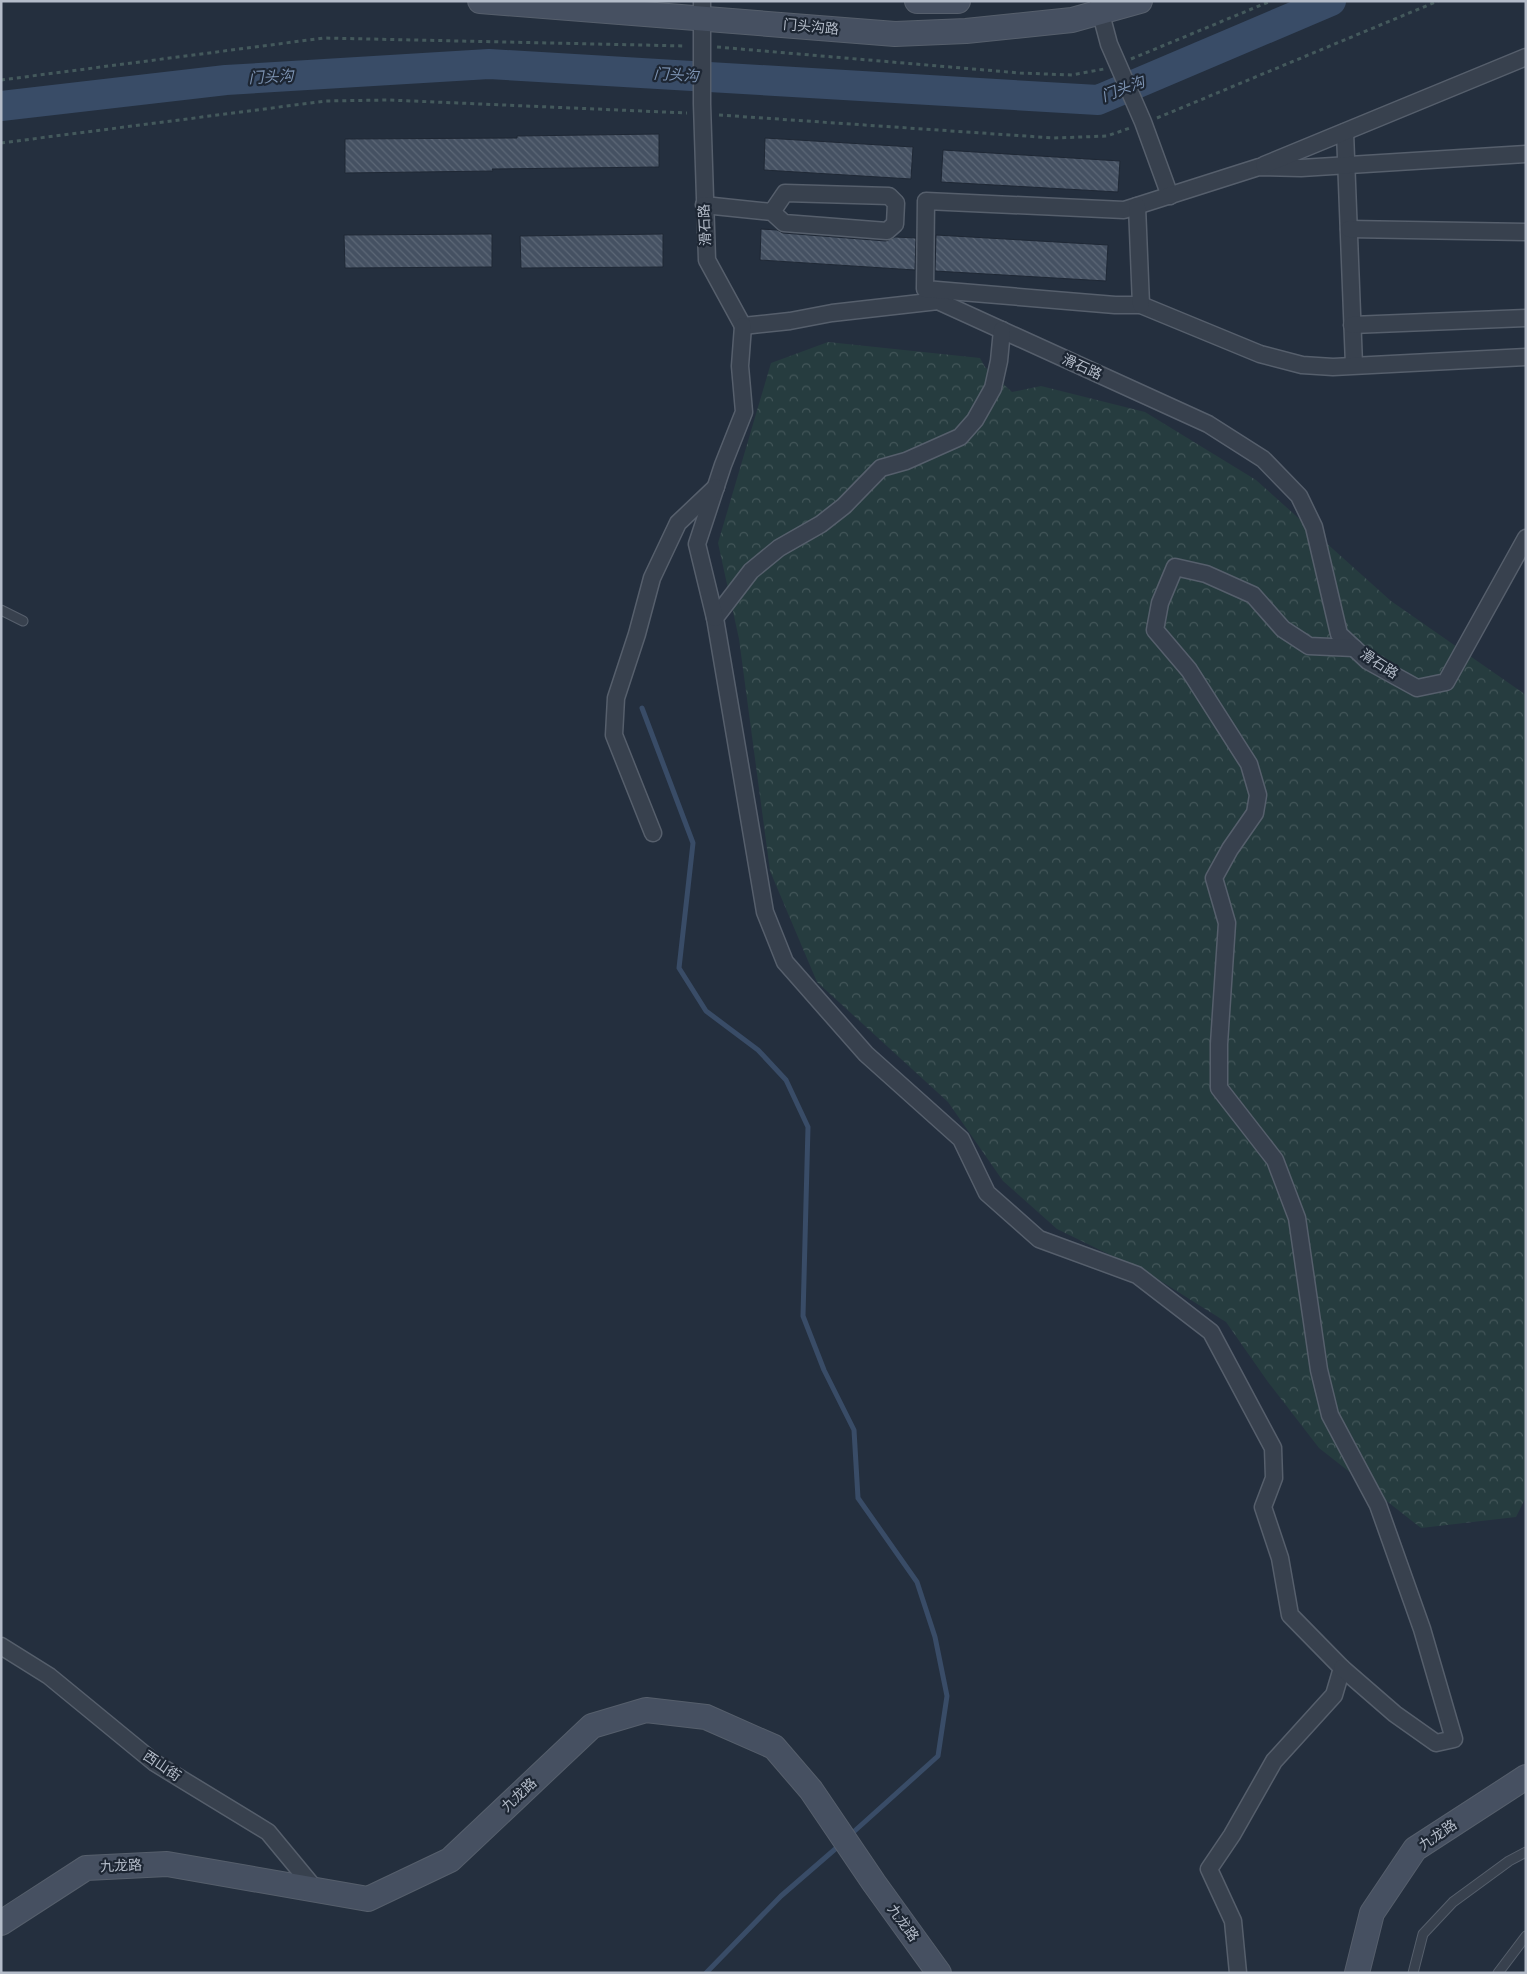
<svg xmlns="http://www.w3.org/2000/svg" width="1527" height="1974" font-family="'Fira Sans','Noto Sans SC',sans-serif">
  <defs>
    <pattern id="forest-crowns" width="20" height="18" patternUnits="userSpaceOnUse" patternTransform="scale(1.25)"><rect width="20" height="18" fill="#263c3f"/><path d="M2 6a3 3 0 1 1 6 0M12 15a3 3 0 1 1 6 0" fill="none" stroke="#435659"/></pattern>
    <pattern id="building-back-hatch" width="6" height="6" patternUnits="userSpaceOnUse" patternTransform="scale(1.25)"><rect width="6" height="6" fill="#455162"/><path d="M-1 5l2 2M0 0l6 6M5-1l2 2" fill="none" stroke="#5d6877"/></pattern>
  </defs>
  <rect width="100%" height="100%" fill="#242f3e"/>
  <!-- forest -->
  <path fill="url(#forest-crowns)" d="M828 342 980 358 985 367 1012 392 1041 386 1145 412 1256 480 1391 601 1526 695V1497L1516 1517 1421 1528 1319 1448 1268 1382 1226 1322 1151 1275 1057 1229 1003 1181 948 1102 817 982 770 871 739 639 718 543 771 363Z"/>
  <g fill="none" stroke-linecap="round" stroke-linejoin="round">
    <!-- stream -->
    <g stroke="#394c67" stroke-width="5">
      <path d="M642 708 693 843 679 968 706 1011 758 1050 786 1080 808 1127 803 1316 824 1370 854 1430 858 1498 917 1582 935 1637 947 1696 938 1756 849 1836"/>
      <path d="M706 1973 781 1896 841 1844"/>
    </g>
    <!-- river -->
    <path stroke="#394c67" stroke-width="30" d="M1 106 226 80 489 64 1098 100 1331 1"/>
  </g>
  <!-- building -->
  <g fill="url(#building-back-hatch)" stroke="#1f2835">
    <path d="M659 134V167L492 169 493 171 345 173V139L517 138V136Z"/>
    <path d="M765 138 913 147 911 179 764 170Z"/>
    <path d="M943 150 1120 161 1118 192 941 182Z"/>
    <path d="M761 229 777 230 783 233 886 241 895 237 916 238 915 270 760 260Z"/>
    <path d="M492 234V267L345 268 344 235Z"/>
    <path d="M663 234V267L521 268 520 236Z"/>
    <path d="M936 235 1108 245 1106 281 935 271Z"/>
  </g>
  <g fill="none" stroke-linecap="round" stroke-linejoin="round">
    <defs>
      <g id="lane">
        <path d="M1 610 23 621"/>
        <path d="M1413 1973 1423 1934 1453 1902 1509 1861 1526 1852"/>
        <path d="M1498 1973 1526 1936"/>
      </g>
      <g id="street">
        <path d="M702 1V104L707 260 743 326 790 321 832 313 938 301 1208 424 1263 459 1299 496 1314 527 1339 634 1368 661 1417 688 1446 682 1526 538"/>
        <path d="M1098 3 1109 44 1143 122 1170 196"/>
        <path d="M1345 132 1354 365"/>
        <path d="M1526 154 1301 168 1259 167 1124 210 926 201 925 289 1115 305H1141L1260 354 1302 365 1333 367 1526 357"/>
        <path d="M1264 165 1526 57"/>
        <path d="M704 205 772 212 784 223 887 231 895 224 896 203 889 196 785 193 772 212"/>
        <path d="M1137 206 1141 305"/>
        <path d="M1349 229 1526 232"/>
        <path d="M1352 325 1526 318"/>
        <path d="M1002 330 999 361 993 388 975 420 960 437 906 461 881 468 844 506 821 524 779 548 751 571 715 618 765 912 785 962 866 1054 961 1139 987 1193 1039 1239 1137 1275 1211 1332 1273 1448 1274 1478 1263 1507 1280 1558 1290 1615 1342 1668 1334 1695 1274 1761 1232 1835 1209 1869 1233 1921 1238 1973"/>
        <path d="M715 618 697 544 723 465 744 412 740 366 743 326"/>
        <path d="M653 833 614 735 616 698 637 634 652 578 678 523 716 487"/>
        <path d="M1 1646 49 1676 155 1763 268 1832 316 1890"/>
        <path d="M1342 1668 1395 1714 1436 1743 1454 1739 1422 1629 1378 1505 1330 1415 1319 1370 1297 1218 1275 1160 1219 1088V1044L1227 923 1214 878 1230 849 1255 813 1258 795 1249 764 1189 670 1155 630 1160 603 1175 567 1206 574 1253 595 1283 629 1309 646 1354 648"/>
      </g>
      <g id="secondary">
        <path d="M480 1 895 34 966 31 1072 20 1140 1"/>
        <path d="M917 1H958"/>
        <path d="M1 1923 86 1868 167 1864 368 1899 450 1860 592 1726 646 1710 706 1717 774 1747 811 1790 874 1883 939 1973"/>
        <path d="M1357 1973 1372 1913 1415 1849 1526 1777"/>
      </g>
    </defs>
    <!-- lane casing -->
    <use href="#lane" stroke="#565f6c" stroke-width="11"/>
    <!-- street casing -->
    <use href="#street" stroke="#565f6c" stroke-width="19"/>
    <!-- secondary casing -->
    <use href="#secondary" stroke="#565f6c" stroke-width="26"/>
    <!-- path -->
    <g stroke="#44595c" stroke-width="3" stroke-dasharray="4 4" stroke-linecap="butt">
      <path d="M717 47 1020 73 1072 75 1104 69"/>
      <path d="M1131 59 1271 1"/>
      <path d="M1 80 324 38 686 46"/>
      <path d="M719 115 1054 138 1107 136 1130 128"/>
      <path d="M1157 118 1438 1"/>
      <path d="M1 143 326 101 389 100 687 113"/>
    </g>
    <!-- lane -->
    <use href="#lane" stroke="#38414e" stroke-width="9"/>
    <!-- street -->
    <use href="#street" stroke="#38414e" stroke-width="16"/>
    <!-- secondary -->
    <use href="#secondary" stroke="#465061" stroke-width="24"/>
  </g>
  <g text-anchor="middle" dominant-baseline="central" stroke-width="4.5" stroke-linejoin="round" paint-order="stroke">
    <!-- street labels -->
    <g font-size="14" fill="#b4bcc9" stroke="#1d2633">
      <text transform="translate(811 27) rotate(5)">门头沟路</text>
      <text transform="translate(705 225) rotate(-93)">滑石路</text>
      <text transform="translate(1082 367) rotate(24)">滑石路</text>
      <text transform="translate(1379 664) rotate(33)">滑石路</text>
      <text transform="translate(162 1766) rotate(34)">西山街</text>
      <text transform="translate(519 1795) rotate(-43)">九龙路</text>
      <text transform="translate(1438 1835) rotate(-34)">九龙路</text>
      <text transform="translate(121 1866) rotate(-3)">九龙路</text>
      <text transform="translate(903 1923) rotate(54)">九龙路</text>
    </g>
    <!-- water labels -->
    <g font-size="15" font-style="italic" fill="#7c92b1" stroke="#1d2633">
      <text transform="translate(676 75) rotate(3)">门头沟</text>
      <text transform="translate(271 77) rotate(-3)">门头沟</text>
      <text transform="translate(1123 89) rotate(-21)">门头沟</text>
    </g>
  </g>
  <!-- border -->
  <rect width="1527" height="1974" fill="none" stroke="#b4bcc9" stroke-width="5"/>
</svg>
